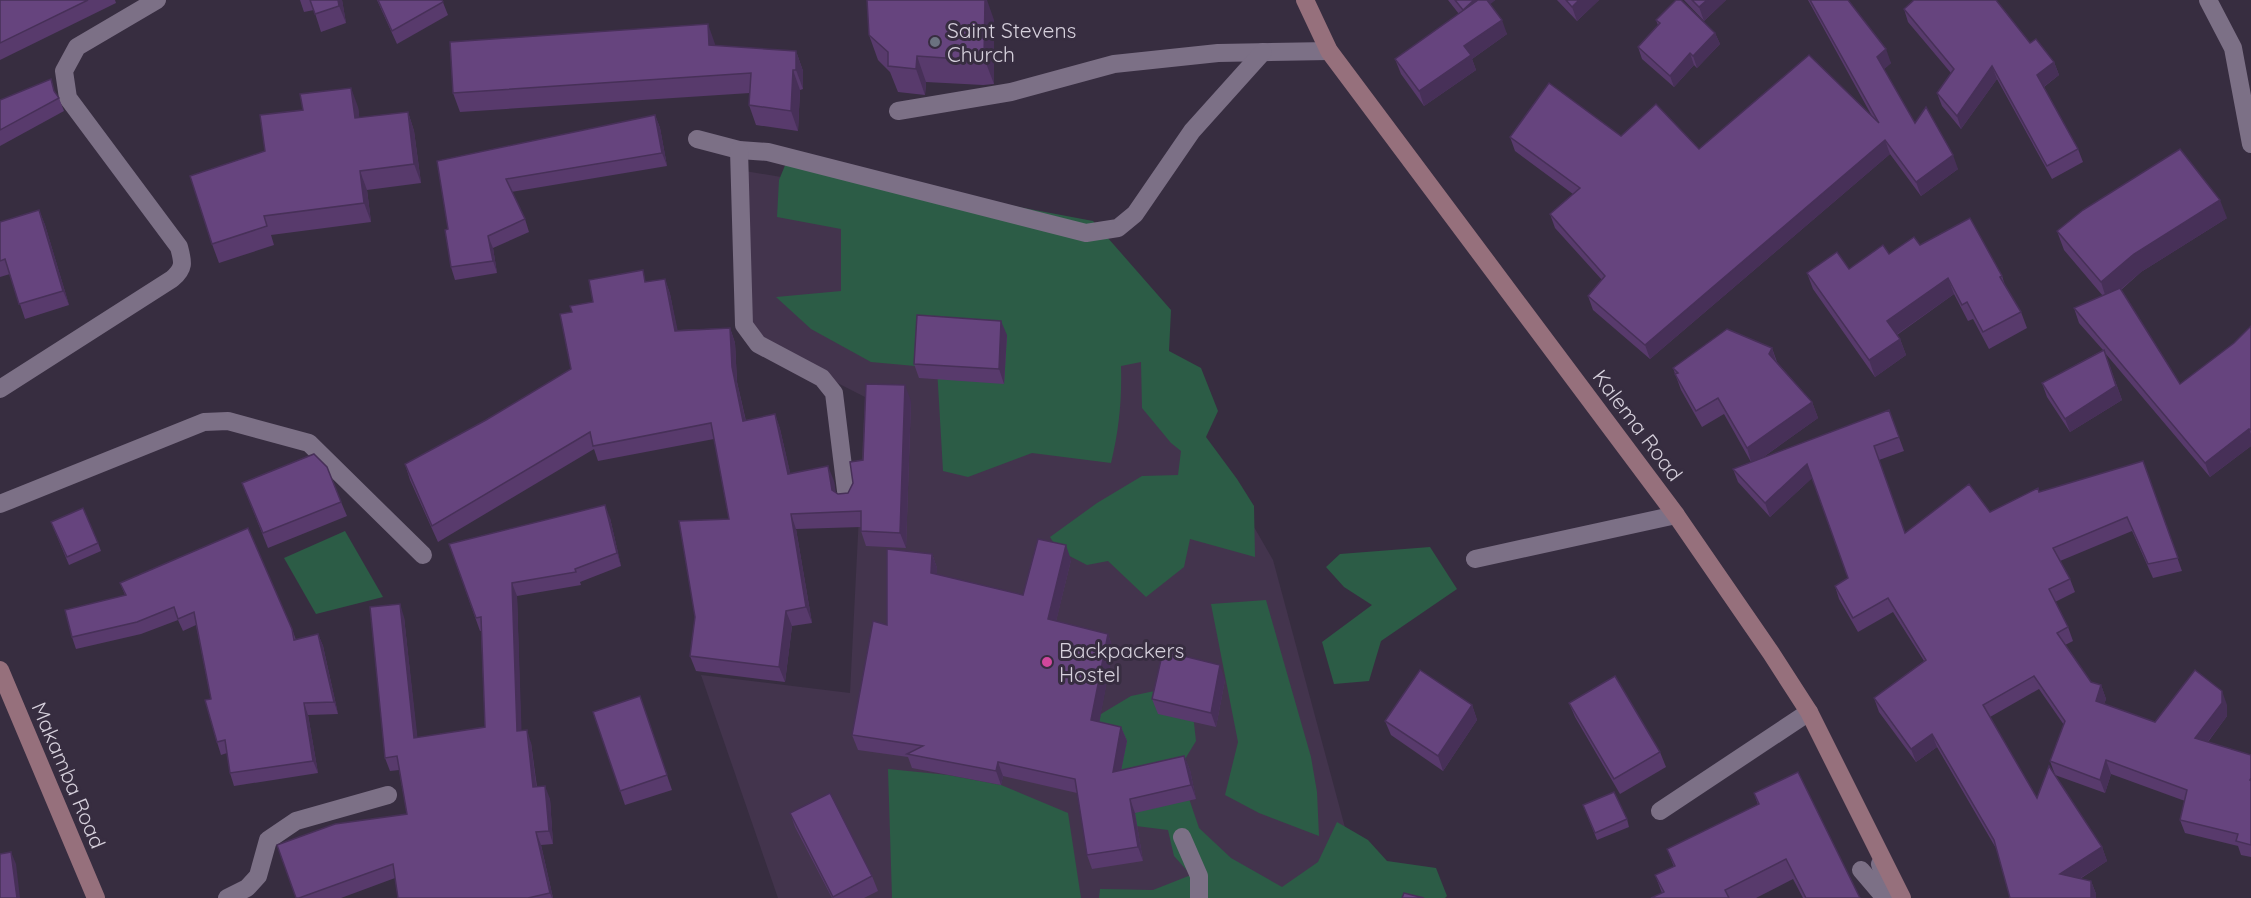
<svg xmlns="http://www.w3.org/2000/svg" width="2251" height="898" font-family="Quicksand,sans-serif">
  <rect width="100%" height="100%" fill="#372d40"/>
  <!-- built -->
  <path fill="#43344d" d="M739 170 935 203 1091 244 1273 560 1364 898H778L701 675 850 693 865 397 796 362 739 326Z"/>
  <!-- green -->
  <g fill="#2c5c46">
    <path d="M786 163 1093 221 1171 310 1169 351 1201 368 1218 411 1206 437 1237 479 1254 506 1255 557 1190 539 1184 567 1146 597 1108 561 1087 565 1058 550 1050 537 1097 503 1142 476 1178 475 1181 451 1171 443 1142 408 1141 362 1121 366C1122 400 1119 430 1111 463L1032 453 968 477 943 471 937 368 871 362 811 329 776 297 841 291V229L777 217 779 180Z"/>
    <path d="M345 531 383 597 316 614 284 558Z"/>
    <path d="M1430 547 1457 589 1381 641 1369 681 1334 684 1322 642 1372 605 1344 587 1326 567 1340 554Z"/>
    <path d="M1266 600 1311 757 1317 792 1319 836 1259 813 1225 795 1238 742 1211 604Z"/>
    <path d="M1164 689 1191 696 1196 741 1179 769 1199 828 1231 858 1282 887 1318 862 1337 822 1368 840 1387 861 1436 868 1447 896 1445 898H1099L1100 889 1153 890 1191 875 1174 856 1168 830 1120 824 1096 717 1131 696Z"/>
    <path d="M888 769 948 775 1001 785 1068 813 1081 898H892Z"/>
  </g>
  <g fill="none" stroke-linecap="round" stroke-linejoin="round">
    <!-- lane -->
    <g stroke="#7c7086" stroke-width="18">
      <path d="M898 111 1011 92 1114 64 1218 53 1329 51"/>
      <path d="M697 139 739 150 768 152 1086 233 1118 228 1135 214 1192 131 1263 52"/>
      <path d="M739 150 744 325 758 344 822 378 834 393 847 499"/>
      <path d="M1475 559 1676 515"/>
      <path d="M1660 811 1809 712"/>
      <path d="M1182 837 1199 876V898"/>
      <path d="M1880 864 1890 898"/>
      <path d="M1861 870 1885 898"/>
    </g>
    <!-- street -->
    <g stroke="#7c7086" stroke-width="18">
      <path d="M2208 0 2233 48 2251 144"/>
      <path d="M0 389 172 279C185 268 183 262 179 247L68 98 64 71 77 47 157 0"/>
      <path d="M0 504 204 422 228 421 309 443 423 555"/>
      <path d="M227 898 247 888 258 876 268 840 296 821 388 795"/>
    </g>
    <!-- secondary -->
    <g stroke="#96707c" stroke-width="18">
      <path d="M1305 0 1329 51 1676 515 1771 653 1809 712 1902 898"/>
      <path d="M0 670 96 898"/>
    </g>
  </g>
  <!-- wall -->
  <g fill="#583a6c">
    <path d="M0 0H115L116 3 0 60Z"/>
    <path d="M300 0H342L346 23 321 32 314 10 304 12Z"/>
    <path d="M377 0H442L448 15 397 44Z"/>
    <path d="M1448 0H1495L1490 4 1507 34 1472 59 1476 70 1424 106 1401 74 1395 59 1459 14Z"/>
    <path d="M1557 0H1599L1577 21Z"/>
    <path d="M1684 0H1726L1704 21Z"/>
    <path d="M1808 0H1848L1891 63 1884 69 1915 123 1958 169 1921 196 1890 154 1650 359 1593 310 1588 296 1602 280 1555 228 1550 214 1573 194 1515 151 1510 137 1621 136 1699 149 1873 118Z"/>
    <path d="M1904 9 2030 43 2054 62 2059 75 2044 87 2078 149 2083 162 2052 179 1997 79 1961 129 1942 106 1937 93 1951 73 1908 22Z"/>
    <path d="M994 20V84L983 85 926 82 925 95 898 92 890 72 878 60 869 35Z"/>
    <path d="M1656 20 1715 33 1720 44 1697 68 1694 65 1674 87 1642 59 1638 47 1658 25Z"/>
    <path d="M715 44V46L796 51 803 71V89L800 90 798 131 756 125 749 105 750 93 460 112 453 93Z"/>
    <path d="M56 94 59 98 64 111 0 146V100Z"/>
    <path d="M358 107 359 118 408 112 414 131 421 183 367 190 371 222 271 235 274 245 219 263 212 244 265 151Z"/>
    <path d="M655 115 660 128 667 166 511 192 525 219 529 232 493 248 497 273 455 280 451 267 448 229 437 161Z"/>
    <path d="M39 210 45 225 69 305 25 319 10 274 0 277V222Z"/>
    <path d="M2227 218 2141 272 2121 290 2180 384 2234 343 2251 326V446L2210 477 2105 353 2122 400 2070 432 2047 397 2042 383 2103 350 2079 323 2074 308 2103 296 2064 250 2057 231Z"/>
    <path d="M1920 245 2002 276 2005 285 2021 312 2027 328 1989 349 1973 319 1968 321 1954 294 1897 335 1900 339 1906 355 1875 377 1813 289 1807 273 1849 269 1889 254Z"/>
    <path d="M665 279 670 294 677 330 730 328 735 343 737 382 746 421 775 414 780 429 790 473 834 481 835 493 838 494 848 493 863 460 911 401 906 548 866 546 861 531V527L796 529 812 623 792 626 785 682 696 671 690 656 729 519 714 439 598 461 594 449 438 542 410 480 405 464 486 420 571 369 572 312 593 302 647 282Z"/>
    <path d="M1007 335 1004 384 919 378 914 364Z"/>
    <path d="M1772 348 1777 362 1812 402 1818 418 1762 458 1889 410 1904 451 1879 460 1905 533 1990 512 2039 492 2143 461 2182 571 2153 578 2132 531 2060 561 2070 579 2075 592 2055 602 2068 627 2073 641 2065 645 2091 682 2101 685 2106 699 2104 704 2155 722 2227 705V716L2208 742 2251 755V857L2241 855 2238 846 2185 833 2180 820 2185 801 2111 774 2105 793 2055 775 2050 761 2064 725 2039 689 1990 717 2037 798 2102 847 2107 861 2080 879 2091 881 2096 894 1997 850 1937 747 1916 762 1879 712 1874 698 1924 661 1893 612 1858 632 1839 599 1835 586 1848 578 1812 478 1770 517 1738 482 1733 469 1751 462 1724 414 1702 427 1681 390 1673 368Z"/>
    <path d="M242 483 341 502 347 516 268 548Z"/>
    <path d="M610 518 621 566 580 582 581 585 517 596 521 731 531 743 537 787 550 799 553 844 541 845 553 898H398L395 878 341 898H296L407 814 399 770 390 771 385 758 404 617 417 738 485 727 481 631H480L449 544Z"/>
    <path d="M51 522 98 543 101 551 69 565Z"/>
    <path d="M932 554 937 568 936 575 1023 595 1071 560 1056 621 1108 634 1113 649 1099 722 1121 727 1127 741 1121 770 1184 756 1190 770 1196 799 1135 813 1143 861 1092 869 1087 855 1077 793 1003 776 1001 785 912 768 908 757 858 750 852 735Z"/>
    <path d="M120 583 292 629 296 640 318 634 323 646 338 714 308 715 318 773 234 786 230 773 227 753 221 755 217 742 211 699 196 625 183 631 178 620 141 634 76 649 72 637 125 595Z"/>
    <path d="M1225 680 1216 727 1158 714 1152 699Z"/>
    <path d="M640 696 672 790 625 805 593 712Z"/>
    <path d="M1569 703 1660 752 1666 767 1620 794 1575 717Z"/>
    <path d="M1472 705 1477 720 1443 771 1391 735 1385 721Z"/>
    <path d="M1754 793 1860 898H1803L1793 879 1756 898H1651L1662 893 1655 875 1674 867 1667 849 1758 805Z"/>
    <path d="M1583 805 1627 819 1629 827 1597 840Z"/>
    <path d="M790 813 872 876 878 891 864 898H832L795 827Z"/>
  </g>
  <!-- shaded-wall -->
  <g fill="#473058">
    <path d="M338 0H342L346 23 339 6Z"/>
    <path d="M985 0H987L994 20V84L984 58Z"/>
    <path d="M1474 0H1495L1468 24 1463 10Z"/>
    <path d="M1579 0H1599L1577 21 1572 7Z"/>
    <path d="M1707 0H1726L1704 21 1699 7Z"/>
    <path d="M1502 20 1507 34 1472 59 1476 70 1424 106 1419 91 1464 46Z"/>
    <path d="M708 24 715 44 716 65 709 45Z"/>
    <path d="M1715 33 1720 44 1697 68 1693 56Z"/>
    <path d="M1886 49 1891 63 1882 71 1877 57Z"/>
    <path d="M796 51 803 71V89L796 70Z"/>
    <path d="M1690 53 1694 65 1674 87 1670 76Z"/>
    <path d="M917 56 926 82 925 95 916 69Z"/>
    <path d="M2054 62 2059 75 2042 88 2037 75Z"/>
    <path d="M1992 66 1997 79 1961 129 1957 116Z"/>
    <path d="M793 70 800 90 798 131 791 111Z"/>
    <path d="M351 88 358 107 362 137 355 118Z"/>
    <path d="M408 112 414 131 421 183 414 164Z"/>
    <path d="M655 115 660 128 667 166 662 153Z"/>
    <path d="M1885 140 1890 154 1650 359 1645 345Z"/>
    <path d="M1953 155 1958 169 1921 196 1916 182Z"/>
    <path d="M360 171 367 190 371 222 364 203Z"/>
    <path d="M2220 200 2227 218 2141 272 2107 301 2101 282 2134 254Z"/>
    <path d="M39 210 45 225 69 305 63 291Z"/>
    <path d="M488 236 493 248 497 273 493 261Z"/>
    <path d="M1948 278 1954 294 1893 337 1887 321Z"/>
    <path d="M665 279 670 294 681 346 675 331Z"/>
    <path d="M1001 321 1007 335 1004 384 999 369Z"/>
    <path d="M730 328 735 343 737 382 749 436 743 421 732 367Z"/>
    <path d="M1900 339 1906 355 1875 377 1869 360Z"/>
    <path d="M1772 348 1777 365 1769 354Z"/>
    <path d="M2104 350 2122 400 2070 432 2065 419Z"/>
    <path d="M905 385 911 401 906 548 900 533Z"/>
    <path d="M1812 402 1818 418 1752 465 1747 448Z"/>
    <path d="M775 414 780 429 794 489 788 474Z"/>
    <path d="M2249 429 2251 434V446L2210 477 2205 463Z"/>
    <path d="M1807 464 1812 478 1770 517 1765 503Z"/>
    <path d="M828 466 834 481 838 505 832 490Z"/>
    <path d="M605 505 610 518 621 566 617 553Z"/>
    <path d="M791 514 796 529 812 623 806 607Z"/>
    <path d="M1066 545 1071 560 1053 634 1048 619Z"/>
    <path d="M932 554 937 568 936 588 931 573Z"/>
    <path d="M512 583 517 596 522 744 517 731Z"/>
    <path d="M400 604 404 617 419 751 414 738Z"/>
    <path d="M786 611 792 626 785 682 779 667Z"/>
    <path d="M318 634 323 646 338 714 334 702Z"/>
    <path d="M1108 634 1113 649 1097 735 1091 720Z"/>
    <path d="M1220 665 1225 680 1216 727 1211 713Z"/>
    <path d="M2101 685 2106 699 2101 714 2096 701Z"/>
    <path d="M2222 691 2227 705V716L2200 752 2195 738Z"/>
    <path d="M304 703 308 715 318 773 313 761Z"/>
    <path d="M1472 705 1477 720 1443 771 1438 756Z"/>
    <path d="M1121 727 1127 741 1118 786 1113 772Z"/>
    <path d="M527 730 531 743 538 800 533 787Z"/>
    <path d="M1932 734 1937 747 1916 762 1911 749Z"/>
    <path d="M1184 756 1190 770 1196 799 1191 785Z"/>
    <path d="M2106 760 2111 774 2105 793 2100 780Z"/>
    <path d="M998 762 1003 776 1001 785 996 771Z"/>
    <path d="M545 786 550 799 553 844 549 831Z"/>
    <path d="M1130 799 1135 813 1143 861 1138 847Z"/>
    <path d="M536 832 541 845 553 898H552L550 893Z"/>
    <path d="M2102 847 2107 861 2065 888 2060 874Z"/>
    <path d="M11 852 16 864 20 898H17Z"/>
    <path d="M2091 881 2096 894V898H2091Z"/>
  </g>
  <!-- building -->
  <g fill="#66447e" stroke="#473058" stroke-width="1.5">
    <path d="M0 0H88L0 43Z"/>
    <path d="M310 0H338L339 6 315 14Z"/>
    <path d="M378 0H442L443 2 392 31Z"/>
    <path d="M867 0H985L984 58 974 60 917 56 916 69 888 66V52L869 35Z"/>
    <path d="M1455 0H1474L1463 10Z"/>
    <path d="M1478 0H1487L1502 20 1464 46 1471 55 1419 91 1395 59Z"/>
    <path d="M1566 0H1579L1572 7Z"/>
    <path d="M1676 0H1681L1715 33 1693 56 1690 53 1670 76 1638 47 1660 23 1656 20Z"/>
    <path d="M1692 0H1707L1699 7Z"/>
    <path d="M1810 0H1848L1886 49 1877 57 1915 123 1926 107 1953 155 1916 182 1885 140 1645 345 1588 296 1605 276 1550 214 1580 188 1510 137 1549 83 1621 136 1656 104 1699 149 1809 55 1879 123Z"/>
    <path d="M1914 0H1996L2030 43 2036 39 2054 62 2037 75 2078 149 2047 166 1992 66 1957 116 1937 93 1954 69 1904 9Z"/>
    <path d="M708 24 709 45 796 51V70H793L791 111 749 105 751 73 453 93 450 42Z"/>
    <path d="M51 79 54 91 59 98 0 130V100Z"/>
    <path d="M351 88 355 118 408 112 414 164 360 171 364 203 264 216 267 226 212 244 190 176 265 151 260 115 303 110 300 94Z"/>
    <path d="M655 115 662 153 506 179 525 219 488 236 493 261 451 267 445 230 448 229 437 161Z"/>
    <path d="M2180 149 2220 200 2134 254 2101 282 2057 231 2083 210Z"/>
    <path d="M39 210 63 291 19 304 5 259 0 261V222Z"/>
    <path d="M1970 218 2002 276 2000 277 2021 312 1983 332 1967 302 1962 305 1948 278 1887 321 1900 339 1869 360 1807 273 1837 252 1849 269 1883 245 1889 254 1914 237 1920 245Z"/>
    <path d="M643 270 645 282 665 279 675 331 730 328 732 367 743 421 775 414 788 474 828 466 832 490 838 494 848 493 853 483 850 462 863 460 866 384 905 385 900 533 861 531V511L791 514 806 607 786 611 779 667 690 656 695 617 679 521 729 519 711 423 593 446 590 432 432 526 405 464 486 420 571 369 560 314 572 312 570 306 593 302 589 280Z"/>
    <path d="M2120 288 2180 384 2234 343 2251 326V430L2249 429 2205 463 2074 308Z"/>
    <path d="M917 315 1001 321 999 369 914 364Z"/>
    <path d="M1727 329 1772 348 1769 354 1812 402 1747 448 1718 398 1696 411 1675 374 1678 373 1673 368Z"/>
    <path d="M2104 350 2116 386 2065 419 2042 383Z"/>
    <path d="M1889 410 1899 437 1874 446 1905 533 1969 484 1990 512 2038 488 2039 492 2143 461 2178 558 2148 564 2127 517 2053 548 2070 579 2049 589 2068 627 2057 633 2091 682 2101 685 2096 701 2155 722 2195 670 2222 691V703L2195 738 2251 755V778L2250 780 2251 781V845L2236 841 2238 834 2180 820 2187 790 2106 760 2100 780 2050 761 2065 721 2034 676 1983 705 2037 798 2049 766 2102 847 2060 874 2091 881V898H2010L1994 840 1932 734 1911 749 1874 698 1926 660 1888 598 1853 618 1835 586 1848 578 1807 464 1765 503 1733 469Z"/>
    <path d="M314 454 327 467 341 502 263 533 242 483Z"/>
    <path d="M605 505 617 553 575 569 576 572 512 583 517 731 527 730 533 787 545 786 549 831 536 832 550 893 528 898H398L393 864 299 898H296L277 845 335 824 407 814 397 756 385 758 370 607 400 604 414 738 485 727 481 617 476 618 449 544Z"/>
    <path d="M83 508 98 543 67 557 51 522Z"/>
    <path d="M248 528 292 629 294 640 318 634 334 702 304 703 313 761 230 773 225 740 217 742 205 700 211 699 194 612 178 619 174 607 137 622 72 637 65 610 126 595 120 583Z"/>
    <path d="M1038 539 1066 545 1048 619 1108 634 1091 720 1121 727 1113 772 1184 756 1191 785 1130 799 1138 847 1087 855 1075 779 998 762 996 771 907 754 923 746 852 735 873 621 887 625V549L932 554 931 573 1023 595Z"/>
    <path d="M1163 651 1220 665 1211 713 1152 699Z"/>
    <path d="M1420 670 1472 705 1438 756 1385 721Z"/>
    <path d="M1615 676 1660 752 1614 779 1569 703Z"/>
    <path d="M640 696 667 775 620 791 593 712Z"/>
    <path d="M1798 772 1860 898H1806L1786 859 1725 890 1729 898H1651L1664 892 1655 875 1675 866 1667 849 1759 804 1754 793Z"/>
    <path d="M1614 792 1627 819 1595 833 1583 805Z"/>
    <path d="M830 793 872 876 833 897 790 813Z"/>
    <path d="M11 852 17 898H0V854Z"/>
    <path d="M1404 893 1424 898H1402Z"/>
  </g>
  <!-- markers -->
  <circle fill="#6b7280" stroke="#372d40" stroke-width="2" cx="935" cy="42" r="6"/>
  <circle fill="#d1479c" stroke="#372d40" stroke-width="2" cx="1047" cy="662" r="6"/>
  <g text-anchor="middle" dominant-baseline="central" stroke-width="6" stroke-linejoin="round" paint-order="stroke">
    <!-- poi labels -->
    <g font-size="21" fill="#d6d0dc" stroke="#372d40" text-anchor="start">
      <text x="947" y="30">Saint Stevens<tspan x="947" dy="24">Church</tspan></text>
      <text x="1059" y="650">Backpackers<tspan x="1059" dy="24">Hostel</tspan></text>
    </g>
    <!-- street labels -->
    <g font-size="21" fill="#d6d0dc" stroke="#372d40">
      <text transform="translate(1638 425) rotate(53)">Kalema Road</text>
      <text transform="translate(69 775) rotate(67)">Makamba Road</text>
    </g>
  </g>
</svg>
